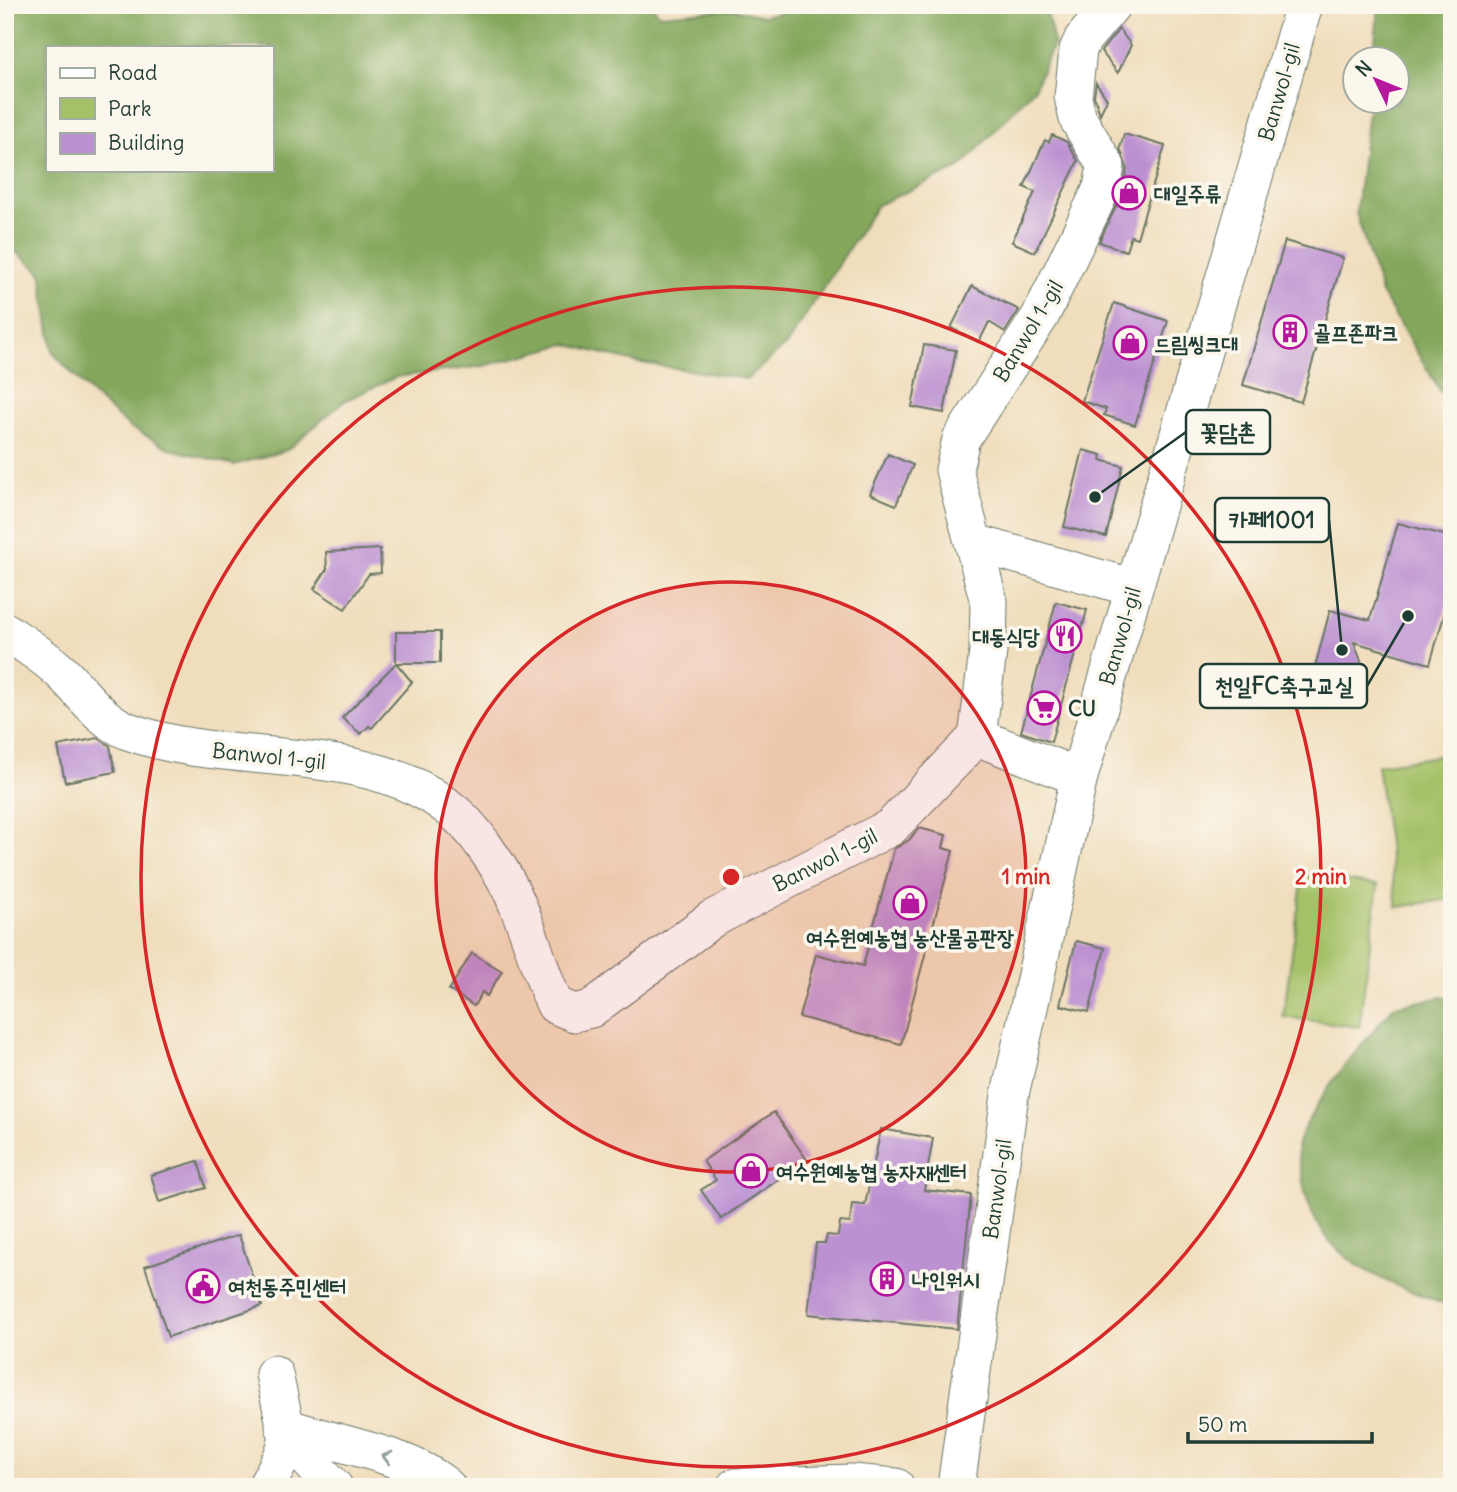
<svg xmlns="http://www.w3.org/2000/svg" width="1457" height="1492" font-family="Delius,'Poor Story',sans-serif">
  <rect width="100%" height="100%" fill="#fbf7ec"/>
  <filter id="ink" filterUnits="userSpaceOnUse"><feTurbulence type="fractalNoise" baseFrequency=".0143" numOctaves="2"/><feDisplacementMap in="SourceGraphic" scale="14" xChannelSelector="R" yChannelSelector="G"/><feConvolveMatrix kernelMatrix="1 2 1 2 8 2 1 2 1" color-interpolation-filters="sRGB"/></filter>
  <filter id="wash" filterUnits="userSpaceOnUse"><feTurbulence type="fractalNoise" baseFrequency=".00686" numOctaves="4" result="noise"/><feDisplacementMap in="SourceGraphic" scale="28" xChannelSelector="R" yChannelSelector="G"/><feGaussianBlur stdDeviation="1.57" result="paint"/><feColorMatrix in="noise" values="0 0 0 0 0 0 0 0 0 0 0 0 0 0 0 0 0 1.4 0 .05"/><feComposite in="paint" operator="in"/></filter>
  <g filter="url(#wash)">
    <rect width="100%" height="100%" fill="#f0ddbc"/>
    <!-- green -->
    <g fill="#a5c168" stroke="#627f4e" stroke-width="2">
      <path d="M1452 754V899L1397 907 1377 765Z"/>
      <path d="M1303 874 1378 885 1359 1027 1283 1017Z"/>
    </g>
    <!-- forest -->
    <g fill="#84a75c" stroke="#527248" stroke-width="2" fill-rule="evenodd">
      <path d="M5 5H651L660 15 733 9 762 16 798 9 800 5H1045L1054 43 1034 89 961 167 877 205 787 344 747 379 635 362 566 344 483 366 396 377 344 401 287 450 234 465 171 449 128 426 91 393 53 353 41 272 5 243ZM47 47H271V170H47Z"/>
      <path d="M1379 5H1452V410L1381 293 1356 213 1369 102H1398V60L1373 59Z"/>
      <path d="M1444 997 1452 999V1307C1382 1280 1314 1262 1302 1176 1300 1166 1295 1149 1299 1140 1320 1089 1360 1048 1394 1006Z"/>
    </g>
    <g id="blocks">
      <!-- building -->
      <g fill="#bc91d1">
        <path d="M1119 29 1131 45 1118 73 1101 51Z"/>
        <path d="M1096 83 1107 99 1100 114 1094 96Z"/>
        <path d="M1124 134 1165 146 1137 238 1131 236 1126 251 1099 242 1123 192 1127 168 1120 148Z"/>
        <path d="M1052 135 1067 142 1078 161 1035 252 1012 242 1035 192 1024 187 1045 140 1049 142Z"/>
        <path d="M1285 241 1343 258 1301 402 1243 385Z"/>
        <path d="M972 286 1019 310 1005 332 989 322 979 342 951 328Z"/>
        <path d="M1114 303 1168 321 1135 425 1104 415 1106 409 1082 401Z"/>
        <path d="M924 345 956 350 944 413 912 407Z"/>
        <path d="M1083 450 1102 455 1101 460 1123 466 1106 537 1064 527Z"/>
        <path d="M888 454 913 465 896 505 870 494Z"/>
        <path d="M1398 523 1452 537V588L1430 664 1354 642 1365 672 1323 688 1315 667 1330 610 1370 620Z"/>
        <path d="M380 549 381 573 369 574 345 609 314 589 327 569 326 552Z"/>
        <path d="M1056 602 1087 610 1051 742 1021 732Z"/>
        <rect x="396" y="632" width="44" height="31"/>
        <path d="M396 663 412 682 372 728 369 726 361 734 342 718Z"/>
        <path d="M98 738 110 746 115 772 65 782 58 746Z"/>
        <path d="M919 828 946 835 943 848 953 851 901 1044 799 1017 816 954 863 966 894 849 909 840Z"/>
        <path d="M1076 941 1105 948 1089 1012 1060 1005Z"/>
        <path d="M472 953 502 971 487 996 482 992 474 1006 449 990Z"/>
        <path d="M774 1112 807 1160 721 1219 701 1190 716 1180 703 1161Z"/>
        <path d="M881 1129 933 1138 924 1190 971 1195 957 1329 808 1314 816 1243H825L827 1235 838 1236 840 1222 850 1223 852 1204 865 1205Z"/>
        <path d="M198 1161 206 1188 159 1202 151 1175Z"/>
        <path d="M239 1235 262 1306 168 1337 145 1266Z"/>
      </g>
    </g>
  </g>
  <g filter="url(#ink)">
    <use href="#blocks" fill-opacity="0" stroke="#687564" stroke-width="2"/>
    <g fill="none" stroke-linecap="round" stroke-linejoin="round">
      <defs>
        <g id="minor">
          <path d="M975 543 1134 588"/>
          <path d="M5 631C24 644 44 656 61 672 82 692 100 720 128 731 240 774 408 730 484 846 497 864 510 885 518 906 532 938 540 973 555 1005L574 1013 591 1009 712 919 891 827 977 737 988 652 989 602 954 470 961 439 1041 315 1102 188 1106 166 1078 119 1073 97 1078 50 1083 39 1112 5"/>
          <path d="M977 737 1079 777"/>
          <path d="M274 1374 288 1438 334 1487"/>
          <path d="M284 1426C335 1445 408 1453 447 1487"/>
          <path d="M266 1487 282 1457 288 1438"/>
          <path d="M735 1487 852 1483 896 1487"/>
          <path d="M956 1487 1010 1095 1079 777 1304 5"/>
        </g>
      </defs>
      <!-- minor casing -->
      <use href="#minor" stroke="#687564" stroke-width="39"/>
      <!-- minor -->
      <use href="#minor" stroke="#fff" stroke-width="37"/>
    </g>
    <!-- one-way arrows -->
    <defs><path id="oneway-chevron" d="M-2-3.5L2.5 0L-2 3.5" fill="none" stroke-width="1.6" stroke-linecap="round" stroke-linejoin="round" transform="scale(1.75)"/></defs>
    <use stroke="#8f9e9a" href="#oneway-chevron" transform="translate(387 1457) rotate(-165)"/>
  </g>
  <!-- distance rings -->
  <circle cx="731" cy="877" r="295" fill="#d62828" fill-opacity=".12"/>
  <g fill="none" stroke="#d62828" stroke-width="3.5">
    <circle cx="731" cy="877" r="295"/>
    <circle cx="731" cy="877" r="590"/>
  </g>
  <!-- icons -->
  <defs>
    <symbol id="shop-ring" viewBox="-11 -11 22 22"><circle r="9.5" fill="#fbf7ec" stroke="#b5179e" stroke-width="1.5"/><path d="M-5-2.5h2.3a2.7 3.5 0 0 1 5.4 0H5L5.5 6h-11ZM-1.5-2.5h3a1.5 2.3 0 0 0-3 0Z" fill="#b5179e"/></symbol>
    <symbol id="building-ring" viewBox="-11 -11 22 22"><circle r="9.5" fill="#fbf7ec" stroke="#b5179e" stroke-width="1.5"/><path d="M-4-6H4V6H1V3H-1V6H-4ZM-2.5-4.3h1.7v1.8h-1.7ZM.8-4.3h1.7v1.8H.8ZM-2.5-1h1.7V.8h-1.7ZM.8-1h1.7V.8H.8Z" fill="#b5179e"/></symbol>
    <symbol id="restaurant-ring" viewBox="-11 -11 22 22"><circle r="9.5" fill="#fbf7ec" stroke="#b5179e" stroke-width="1.5"/><path d="M-5-6h1v4h1v-4h1v4h1v-4h1v5L-1.5 .5V6h-2V.5L-5-1ZM5-6V6H3V1.5H1.5Q1.5-4 5-6Z" fill="#b5179e"/></symbol>
    <symbol id="supermarket-ring" viewBox="-11 -11 22 22"><circle r="9.5" fill="#fbf7ec" stroke="#b5179e" stroke-width="1.5"/><path d="M-6-5.5h2.5l.6 2H6L4.5 2H-2.5L-4.4-4H-6ZM-1.5 3.2a1.3 1.3 0 1 0 .1 0ZM3 3.2a1.3 1.3 0 1 0 .1 0Z" fill="#b5179e"/></symbol>
    <symbol id="civic-ring" viewBox="-11 -11 22 22"><circle r="9.5" fill="#fbf7ec" stroke="#b5179e" stroke-width="1.5"/><path d="M-.6-6.5H3V-4.5H.6V-3L4-1V1h2V6H-6V1h2V-1L-.6-3ZM-1.2 2.5V6h2.4V2.5Z" fill="#b5179e"/></symbol>
  </defs>
  <g fill-rule="evenodd">
    <use href="#shop-ring" x="1110" y="174" width="38" height="38"/>
    <use href="#building-ring" x="1271" y="313" width="38" height="38"/>
    <use href="#shop-ring" x="1111" y="324" width="38" height="38"/>
    <use href="#restaurant-ring" x="1046" y="617" width="38" height="38"/>
    <use href="#supermarket-ring" x="1025" y="689" width="38" height="38"/>
    <use href="#shop-ring" x="891" y="884" width="38" height="38"/>
    <use href="#shop-ring" x="732" y="1152" width="38" height="38"/>
    <use href="#building-ring" x="868" y="1260" width="38" height="38"/>
    <use href="#civic-ring" x="184" y="1267" width="38" height="38"/>
  </g>
  <g text-anchor="middle" dominant-baseline="central" stroke-width="7" stroke-linejoin="round" paint-order="stroke">
    <!-- street labels -->
    <g font-size="21" fill="#1f3d34" stroke="#fbf7ec">
      <text transform="translate(1279 92) rotate(-74)">Banwol-gil</text>
      <text transform="translate(1028 331) rotate(-59)">Banwol 1-gil</text>
      <text transform="translate(1120 636) rotate(-74)">Banwol-gil</text>
      <text transform="translate(269 756) rotate(6)">Banwol 1-gil</text>
      <text transform="translate(825 860) rotate(-27)">Banwol 1-gil</text>
      <text transform="translate(997 1189) rotate(-82)">Banwol-gil</text>
    </g>
    <!-- poi labels -->
    <g font-size="21" font-weight="bold" fill="#1f3d34" stroke="#fbf7ec" text-anchor="start">
      <text x="1154" y="193">대일주류</text>
      <text x="1314" y="332">골프존파크</text>
      <text x="1154" y="343">드림씽크대</text>
      <text x="1040" y="636" text-anchor="end">대동식당</text>
      <text x="1068" y="708">CU</text>
      <text x="910" y="937" text-anchor="middle">여수원예농협 농산물공판장</text>
      <text x="776" y="1171">여수원예농협 농자재센터</text>
      <text x="912" y="1279">나인워시</text>
      <text x="228" y="1286">여천동주민센터</text>
    </g>
  </g>
  <circle cx="731" cy="877" r="10" fill="#d62828" stroke="#fbf7ec" stroke-width="3.5"/>
  <g font-size="21" text-anchor="middle" font-weight="bold" fill="#d62828" stroke="#fbf7ec" stroke-width="7" stroke-linejoin="round" paint-order="stroke">
    <text x="1026" y="884">1 min</text>
    <text x="1321" y="884">2 min</text>
  </g>
  <!-- callouts -->
  <path fill="none" stroke="#1f3d34" stroke-width="2.5" d="M1095 497L1186 432M1342 650L1329 520M1408 616L1367 686"/>
  <g fill="#1f3d34" stroke="#fbf7ec" stroke-width="2.5">
    <circle cx="1095" cy="497" r="7"/>
    <circle cx="1342" cy="650" r="7"/>
    <circle cx="1408" cy="616" r="7"/>
  </g>
  <g fill="#fbf7ec" stroke="#1f3d34" stroke-width="2.5">
    <rect x="1186" y="410" width="84" height="44" rx="7"/>
    <rect x="1215" y="498" width="114" height="44" rx="7"/>
    <rect x="1200" y="664" width="167" height="44" rx="7"/>
  </g>
  <g font-size="23" text-anchor="middle" font-weight="bold" fill="#1f3d34">
    <text x="1228" y="440">꽃담촌</text>
    <text x="1272" y="528">카페1001</text>
    <text x="1284" y="694">천일FC축구교실</text>
  </g>
  <!-- margin -->
  <rect width="1457" height="1492" fill="none" stroke="#fbf7ec" stroke-width="28"/>
  <!-- legend -->
  <rect x="46" y="46" width="228" height="126" fill="#fbf7ec" stroke="#a3ada2" stroke-width="2"/>
  <rect x="60" y="68" width="35" height="10" fill="#ffffff" stroke="#a3ada2" stroke-width="2"/>
  <text x="108" y="80" font-size="21" fill="#1f3d34">Road</text>
  <rect x="60" y="98" width="35" height="21" fill="#a5c168" stroke="#a3ada2" stroke-width="2"/>
  <text x="108" y="116" font-size="21" fill="#1f3d34">Park</text>
  <rect x="60" y="133" width="35" height="21" fill="#bc91d1" stroke="#a3ada2" stroke-width="2"/>
  <text x="108" y="150" font-size="21" fill="#1f3d34">Building</text>
  <!-- north arrow -->
  <g transform="translate(1376 80) rotate(313)"><circle r="33" fill="#fbf7ec" stroke="#a3ada2" stroke-width="2"/>
  <path d="M0-5L12 26L0 18L-12 26Z" fill="#b5179e"/>
  <text y="-10" font-size="19" font-weight="bold" text-anchor="middle" fill="#1f3d34">N</text>
  </g>
  <!-- scale -->
  <path d="M1188 1432v10h184v-10" fill="none" stroke="#1f3d34" stroke-width="3.5"/>
  <text x="1198" y="1432" font-size="21" fill="#1f3d34" stroke="#fbf7ec" stroke-width="5" paint-order="stroke">50 m</text>
</svg>
